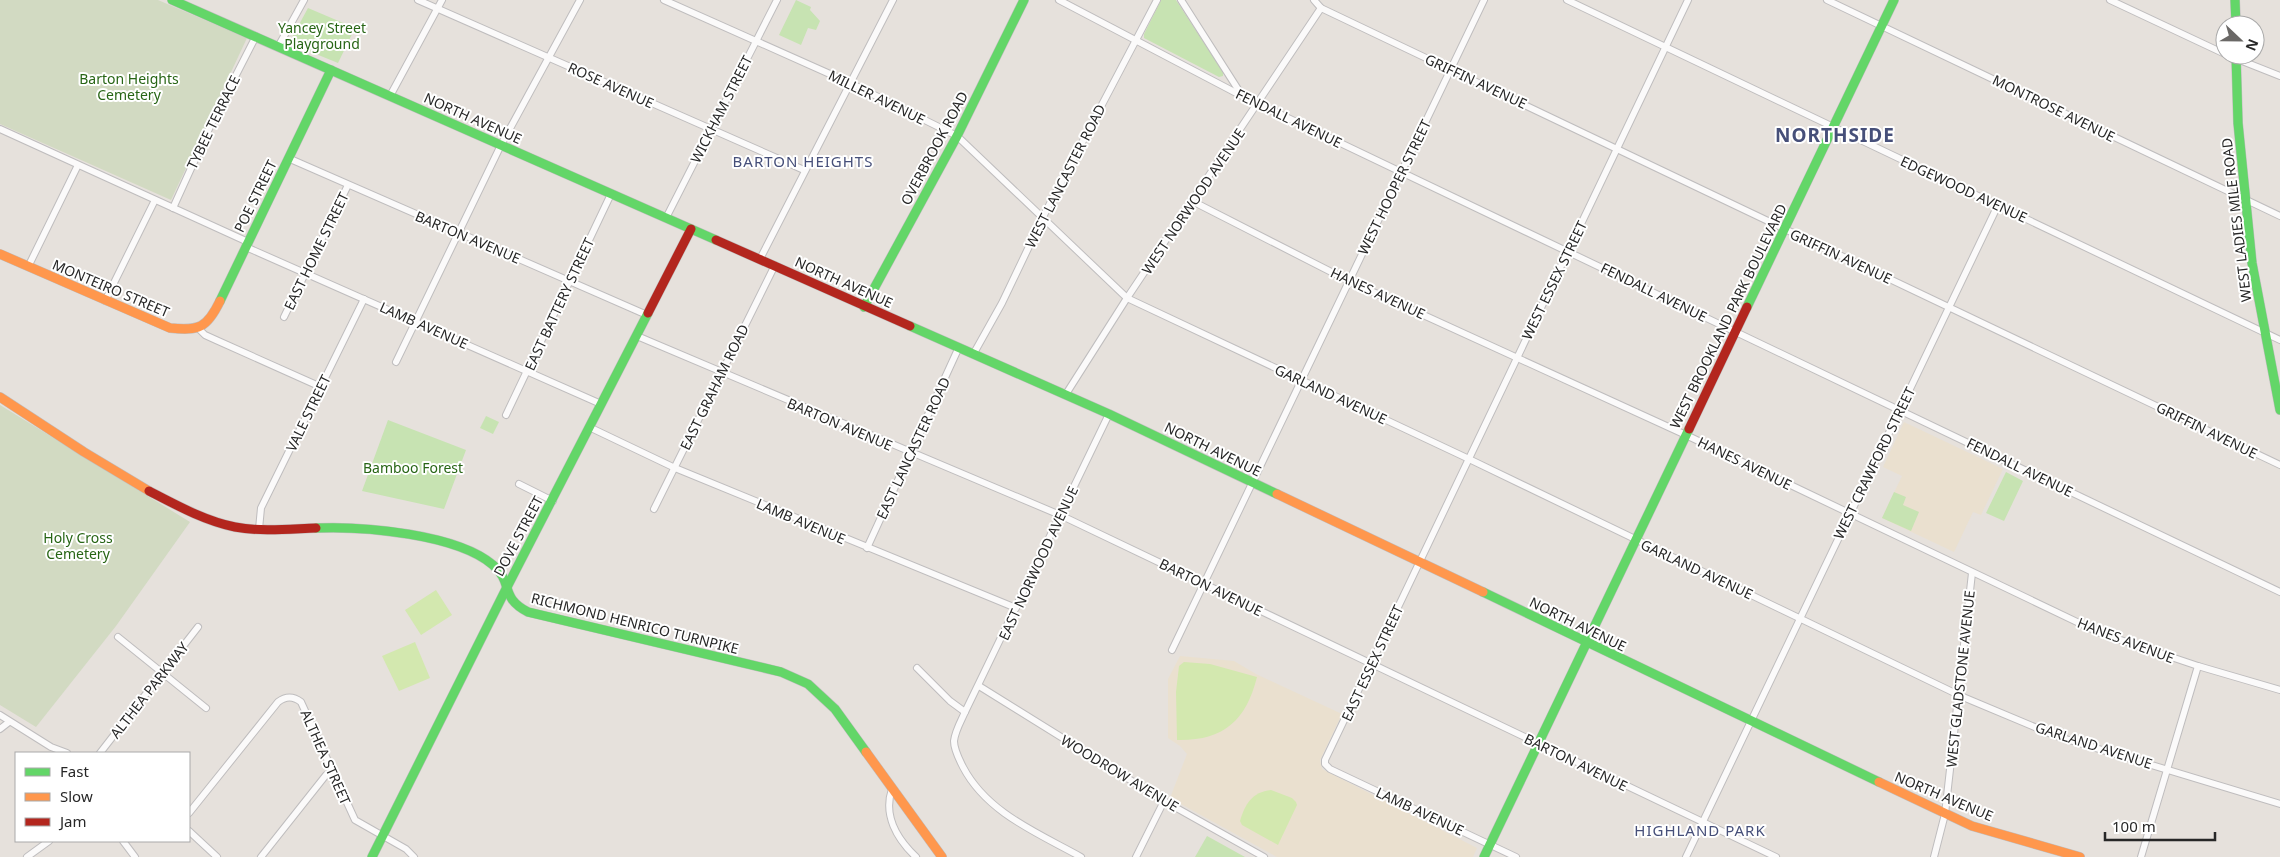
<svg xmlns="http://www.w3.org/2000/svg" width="2280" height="857" font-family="'Noto Sans',sans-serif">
  <rect width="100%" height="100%" fill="#e6e1dc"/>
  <!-- education -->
  <g fill="#eae0cf">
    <path d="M1904 422 2003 469 1981 515 1973 512 1954 552 1882 518 1902 476 1883 467Z"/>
    <path d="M1180 656 1234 661 1256 674 1342 714 1320 760 1322 769 1477 848 1473 857H1277L1170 798 1187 754 1180 746 1168 738V679Z"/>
  </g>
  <!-- green -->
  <g fill="#c7e3b2">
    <path d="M796 0 811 7 810 10 820 21 816 30 808 28 801 45 779 35Z"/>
    <path d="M1161 0H1176L1223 72V76L1219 77 1144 38V34Z"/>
    <path d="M308 8 355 28 338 63 289 43Z"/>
    <path d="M486 416 499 422 493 434 480 428Z"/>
    <path d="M388 420 466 450 444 509 362 491Z"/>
    <path d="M2006 472 2023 481 2004 521 1986 513Z"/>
    <path d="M1894 492 1906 497 1903 505 1919 512 1911 531 1882 518Z"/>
    <path d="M1207 836 1245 857H1195Z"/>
  </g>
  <!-- cemetery -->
  <g fill="#d2dac2">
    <path d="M0 0H158L247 38 171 200 0 124Z"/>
    <path d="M0 405 190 522 116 626 36 727 0 705Z"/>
  </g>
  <!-- pitch -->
  <g fill="#d3e8af">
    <path d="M436 590 452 615 421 635 405 610Z"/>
    <path d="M415 642 430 678 399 691 382 656Z"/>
    <path d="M1184 662 1210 664 1257 677C1246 721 1223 741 1177 740L1176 692 1179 666Z"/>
    <path d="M1271 790 1292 798 1296 802 1297 805 1278 845 1242 825 1240 821C1245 804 1252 792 1271 790Z"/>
  </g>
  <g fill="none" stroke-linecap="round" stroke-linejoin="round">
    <defs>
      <g id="street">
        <path d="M418 0 804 170"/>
        <path d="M664 0 850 83 957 136 1127 298 1469 459 1963 697 2056 736 2280 804"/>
        <path d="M1059 0 1242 96 2280 592"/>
        <path d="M1181 0 1241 94"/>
        <path d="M1314 0 1321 8 2280 465"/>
        <path d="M1567 0 2280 340"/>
        <path d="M1827 0 2280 216"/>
        <path d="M2110 0 2225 54"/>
        <path d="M278 47 304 0"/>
        <path d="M2227 55 2280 76"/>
        <path d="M390 96 442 0"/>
        <path d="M0 129 248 242"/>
        <path d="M288 158 647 315"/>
        <path d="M1192 201 1349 281 1686 435 2100 633 2198 666 2280 690"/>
        <path d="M173 208 213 120 256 36"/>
        <path d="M666 218 777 0"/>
        <path d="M246 247 601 404"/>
        <path d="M760 259 893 0"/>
        <path d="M28 267 78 165"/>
        <path d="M105 301 155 200"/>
        <path d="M284 317 348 185"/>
        <path d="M198 328 205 335 216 340 321 387"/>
        <path d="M637 336 1060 515 1776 857"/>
        <path d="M974 353 1002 303 1045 213 1157 0"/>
        <path d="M396 362 501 145 580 0"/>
        <path d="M1066 394 1127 298 1321 8"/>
        <path d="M506 415 611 194"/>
        <path d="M589 427 675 468 1016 608"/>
        <path d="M519 484 553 501"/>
        <path d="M654 509 775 265"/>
        <path d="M259 529 261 508 364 299"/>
        <path d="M867 548 959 347"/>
        <path d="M118 637 206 708"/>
        <path d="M1172 650 1484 0"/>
        <path d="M917 668 950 701 965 712"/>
        <path d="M979 686 1164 801 1264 857"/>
        <path d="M0 715 51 747 67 753"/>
        <path d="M0 729 9 722"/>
        <path d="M100 753 198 627"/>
        <path d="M892 789C883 815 897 839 916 857"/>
        <path d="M189 813 278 702C286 696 293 696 301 702L355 820 406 849 414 857"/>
        <path d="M189 831 217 857"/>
        <path d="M123 841 135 857"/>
        <path d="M27 857 49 841"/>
        <path d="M261 857 326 775 332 772"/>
        <path d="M1081 857C1038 833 987 813 963 767 959 759 954 750 954 741 955 731 961 721 965 712L1109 414"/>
        <path d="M1136 857 1164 801"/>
        <path d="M1516 857 1330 769 1325 764V760L1688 0"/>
        <path d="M1686 857 1998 205"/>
        <path d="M1934 857 1945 814 1972 573"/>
        <path d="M2141 857 2198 666"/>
      </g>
      <g id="fast">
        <path d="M172 0 716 240"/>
        <path d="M2235 0 2236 25"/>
        <path d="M2236 55 2238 123 2252 263 2280 410"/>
        <path d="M220 301 331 70"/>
        <path d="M864 307 957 136 1024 0"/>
        <path d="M1747 307 1894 0"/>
        <path d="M910 326 1109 414 1277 494"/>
        <path d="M316 528C363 526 457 534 493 565 514 583 499 597 528 612L781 672 808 684 835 709 866 752"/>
        <path d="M1483 592 1879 782"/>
        <path d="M372 857 506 589 648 313"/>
        <path d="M1484 857 1689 429"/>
      </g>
      <g id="slow">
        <path d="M0 254 170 328C199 331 207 328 220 301"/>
        <path d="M0 397 84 452 149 491"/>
        <path d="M1277 494 1483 592"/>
        <path d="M866 752 942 857"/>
        <path d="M1879 782 1972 826 2080 857"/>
      </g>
      <g id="jam">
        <path d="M716 240 910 326"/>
        <path d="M648 313 691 229"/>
        <path d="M1689 429 1747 307"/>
        <path d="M149 491C176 505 205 521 235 527 262 532 289 529 316 528"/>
      </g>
    </defs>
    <!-- street casing -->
    <use href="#street" stroke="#bfbdbe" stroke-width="8"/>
    <!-- fast casing -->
    <use href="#fast" stroke="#bfbdbe" stroke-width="10"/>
    <!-- slow casing -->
    <use href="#slow" stroke="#bfbdbe" stroke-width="10"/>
    <!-- jam casing -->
    <use href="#jam" stroke="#bfbdbe" stroke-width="10"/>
    <!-- street -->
    <use href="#street" stroke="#fbfafa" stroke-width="6"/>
    <!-- fast -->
    <use href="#fast" stroke="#63d668" stroke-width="9"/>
    <!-- slow -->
    <use href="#slow" stroke="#ff974d" stroke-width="9"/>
    <!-- jam -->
    <use href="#jam" stroke="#b3261e" stroke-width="9"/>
  </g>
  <g text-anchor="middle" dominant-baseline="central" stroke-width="4" stroke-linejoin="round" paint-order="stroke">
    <!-- park labels -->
    <g font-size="14" fill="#276515" stroke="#fff">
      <text x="322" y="27">Yancey Street<tspan x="322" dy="16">Playground</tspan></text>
      <text x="129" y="78">Barton Heights<tspan x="129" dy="16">Cemetery</tspan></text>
      <text x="413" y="467">Bamboo Forest</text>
      <text x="78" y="537">Holy Cross<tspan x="78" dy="16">Cemetery</tspan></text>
    </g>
    <!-- street labels -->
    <g font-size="14" fill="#272727" stroke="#fff">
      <text transform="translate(1476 81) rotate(25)">GRIFFIN AVENUE</text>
      <text transform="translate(611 85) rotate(24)">ROSE AVENUE</text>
      <text transform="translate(877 97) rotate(26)">MILLER AVENUE</text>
      <text transform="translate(2054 108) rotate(26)">MONTROSE AVENUE</text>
      <text transform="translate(721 109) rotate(-63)">WICKHAM STREET</text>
      <text transform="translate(473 118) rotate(24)">NORTH AVENUE</text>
      <text transform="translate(1289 118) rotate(26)">FENDALL AVENUE</text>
      <text transform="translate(213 122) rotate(-64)">TYBEE TERRACE</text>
      <text transform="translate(934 148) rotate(-62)">OVERBROOK ROAD</text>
      <text transform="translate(1065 176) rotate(-63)">WEST LANCASTER ROAD</text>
      <text transform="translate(1394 187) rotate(-64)">WEST HOOPER STREET</text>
      <text transform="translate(1964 189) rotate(25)">EDGEWOOD AVENUE</text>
      <text transform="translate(255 196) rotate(-64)">POE STREET</text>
      <text transform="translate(1193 201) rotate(-56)">WEST NORWOOD AVENUE</text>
      <text transform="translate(2236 220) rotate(-97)">WEST LADIES MILE ROAD</text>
      <text transform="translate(468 237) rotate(23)">BARTON AVENUE</text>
      <text transform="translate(316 251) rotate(-64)">EAST HOME STREET</text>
      <text transform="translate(1841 256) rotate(25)">GRIFFIN AVENUE</text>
      <text transform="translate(1554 280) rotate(-64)">WEST ESSEX STREET</text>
      <text transform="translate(844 282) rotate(24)">NORTH AVENUE</text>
      <text transform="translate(111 288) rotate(23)">MONTEIRO STREET</text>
      <text transform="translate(1654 292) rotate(26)">FENDALL AVENUE</text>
      <text transform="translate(1378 293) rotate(25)">HANES AVENUE</text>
      <text transform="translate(559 304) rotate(-65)">EAST BATTERY STREET</text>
      <text transform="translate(1728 316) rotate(-64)">WEST BROOKLAND PARK BOULEVARD</text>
      <text transform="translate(424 325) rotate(24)">LAMB AVENUE</text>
      <text transform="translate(714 387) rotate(-64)">EAST GRAHAM ROAD</text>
      <text transform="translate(1331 394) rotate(25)">GARLAND AVENUE</text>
      <text transform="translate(308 413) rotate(-64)">VALE STREET</text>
      <text transform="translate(840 424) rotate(23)">BARTON AVENUE</text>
      <text transform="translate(2207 430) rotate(26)">GRIFFIN AVENUE</text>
      <text transform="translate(913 448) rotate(-65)">EAST LANCASTER ROAD</text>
      <text transform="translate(1213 449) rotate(26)">NORTH AVENUE</text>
      <text transform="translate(1745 463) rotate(26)">HANES AVENUE</text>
      <text transform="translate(1874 463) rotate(-64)">WEST CRAWFORD STREET</text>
      <text transform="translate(2020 467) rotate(26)">FENDALL AVENUE</text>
      <text transform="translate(801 521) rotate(23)">LAMB AVENUE</text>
      <text transform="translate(518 536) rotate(-62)">DOVE STREET</text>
      <text transform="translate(1038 563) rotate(-65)">EAST NORWOOD AVENUE</text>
      <text transform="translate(1697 569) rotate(25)">GARLAND AVENUE</text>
      <text transform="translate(1211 587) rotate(26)">BARTON AVENUE</text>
      <text transform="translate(635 623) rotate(14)">RICHMOND HENRICO TURNPIKE</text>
      <text transform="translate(1578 624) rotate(26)">NORTH AVENUE</text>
      <text transform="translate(2126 640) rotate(21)">HANES AVENUE</text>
      <text transform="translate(1372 663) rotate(-65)">EAST ESSEX STREET</text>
      <text transform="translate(1960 679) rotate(-84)">WEST GLADSTONE AVENUE</text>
      <text transform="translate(149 690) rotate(-52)">ALTHEA PARKWAY</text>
      <text transform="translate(2094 745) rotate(18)">GARLAND AVENUE</text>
      <text transform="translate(326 757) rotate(66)">ALTHEA STREET</text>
      <text transform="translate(1576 762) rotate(26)">BARTON AVENUE</text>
      <text transform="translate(1120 773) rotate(31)">WOODROW AVENUE</text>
      <text transform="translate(1944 796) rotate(23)">NORTH AVENUE</text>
      <text transform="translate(1420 811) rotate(25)">LAMB AVENUE</text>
    </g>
    <!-- neighbourhood labels -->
    <g font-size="15" letter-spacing="1" fill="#464f79" stroke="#fff">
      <text x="803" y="161">BARTON HEIGHTS</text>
      <text x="1700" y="830">HIGHLAND PARK</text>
    </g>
    <!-- district labels -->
    <g font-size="19" font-weight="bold" letter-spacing="1" fill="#464f79" stroke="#fff">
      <text x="1835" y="135">NORTHSIDE</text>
    </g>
  </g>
  <!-- legend -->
  <rect x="15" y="752" width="175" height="90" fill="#ffffff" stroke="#a9a9a9"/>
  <rect x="25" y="768" width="25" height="8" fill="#63d668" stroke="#a9a9a9"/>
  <text x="60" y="777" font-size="15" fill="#272727">Fast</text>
  <rect x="25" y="793" width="25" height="8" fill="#ff974d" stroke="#a9a9a9"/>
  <text x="60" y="802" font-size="15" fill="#272727">Slow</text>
  <rect x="25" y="818" width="25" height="8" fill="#b3261e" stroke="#a9a9a9"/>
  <text x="60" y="827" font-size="15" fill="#272727">Jam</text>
  <!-- north arrow -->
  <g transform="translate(2240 40) rotate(112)"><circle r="24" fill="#ffffff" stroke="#a9a9a9"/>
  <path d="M0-4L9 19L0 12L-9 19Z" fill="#6a6866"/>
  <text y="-8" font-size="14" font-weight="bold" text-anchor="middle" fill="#272727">N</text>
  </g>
  <!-- scale -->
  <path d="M2105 832v8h110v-8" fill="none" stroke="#272727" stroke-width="2.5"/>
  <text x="2112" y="832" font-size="15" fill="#272727" stroke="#ffffff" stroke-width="4" paint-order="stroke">100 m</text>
</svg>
